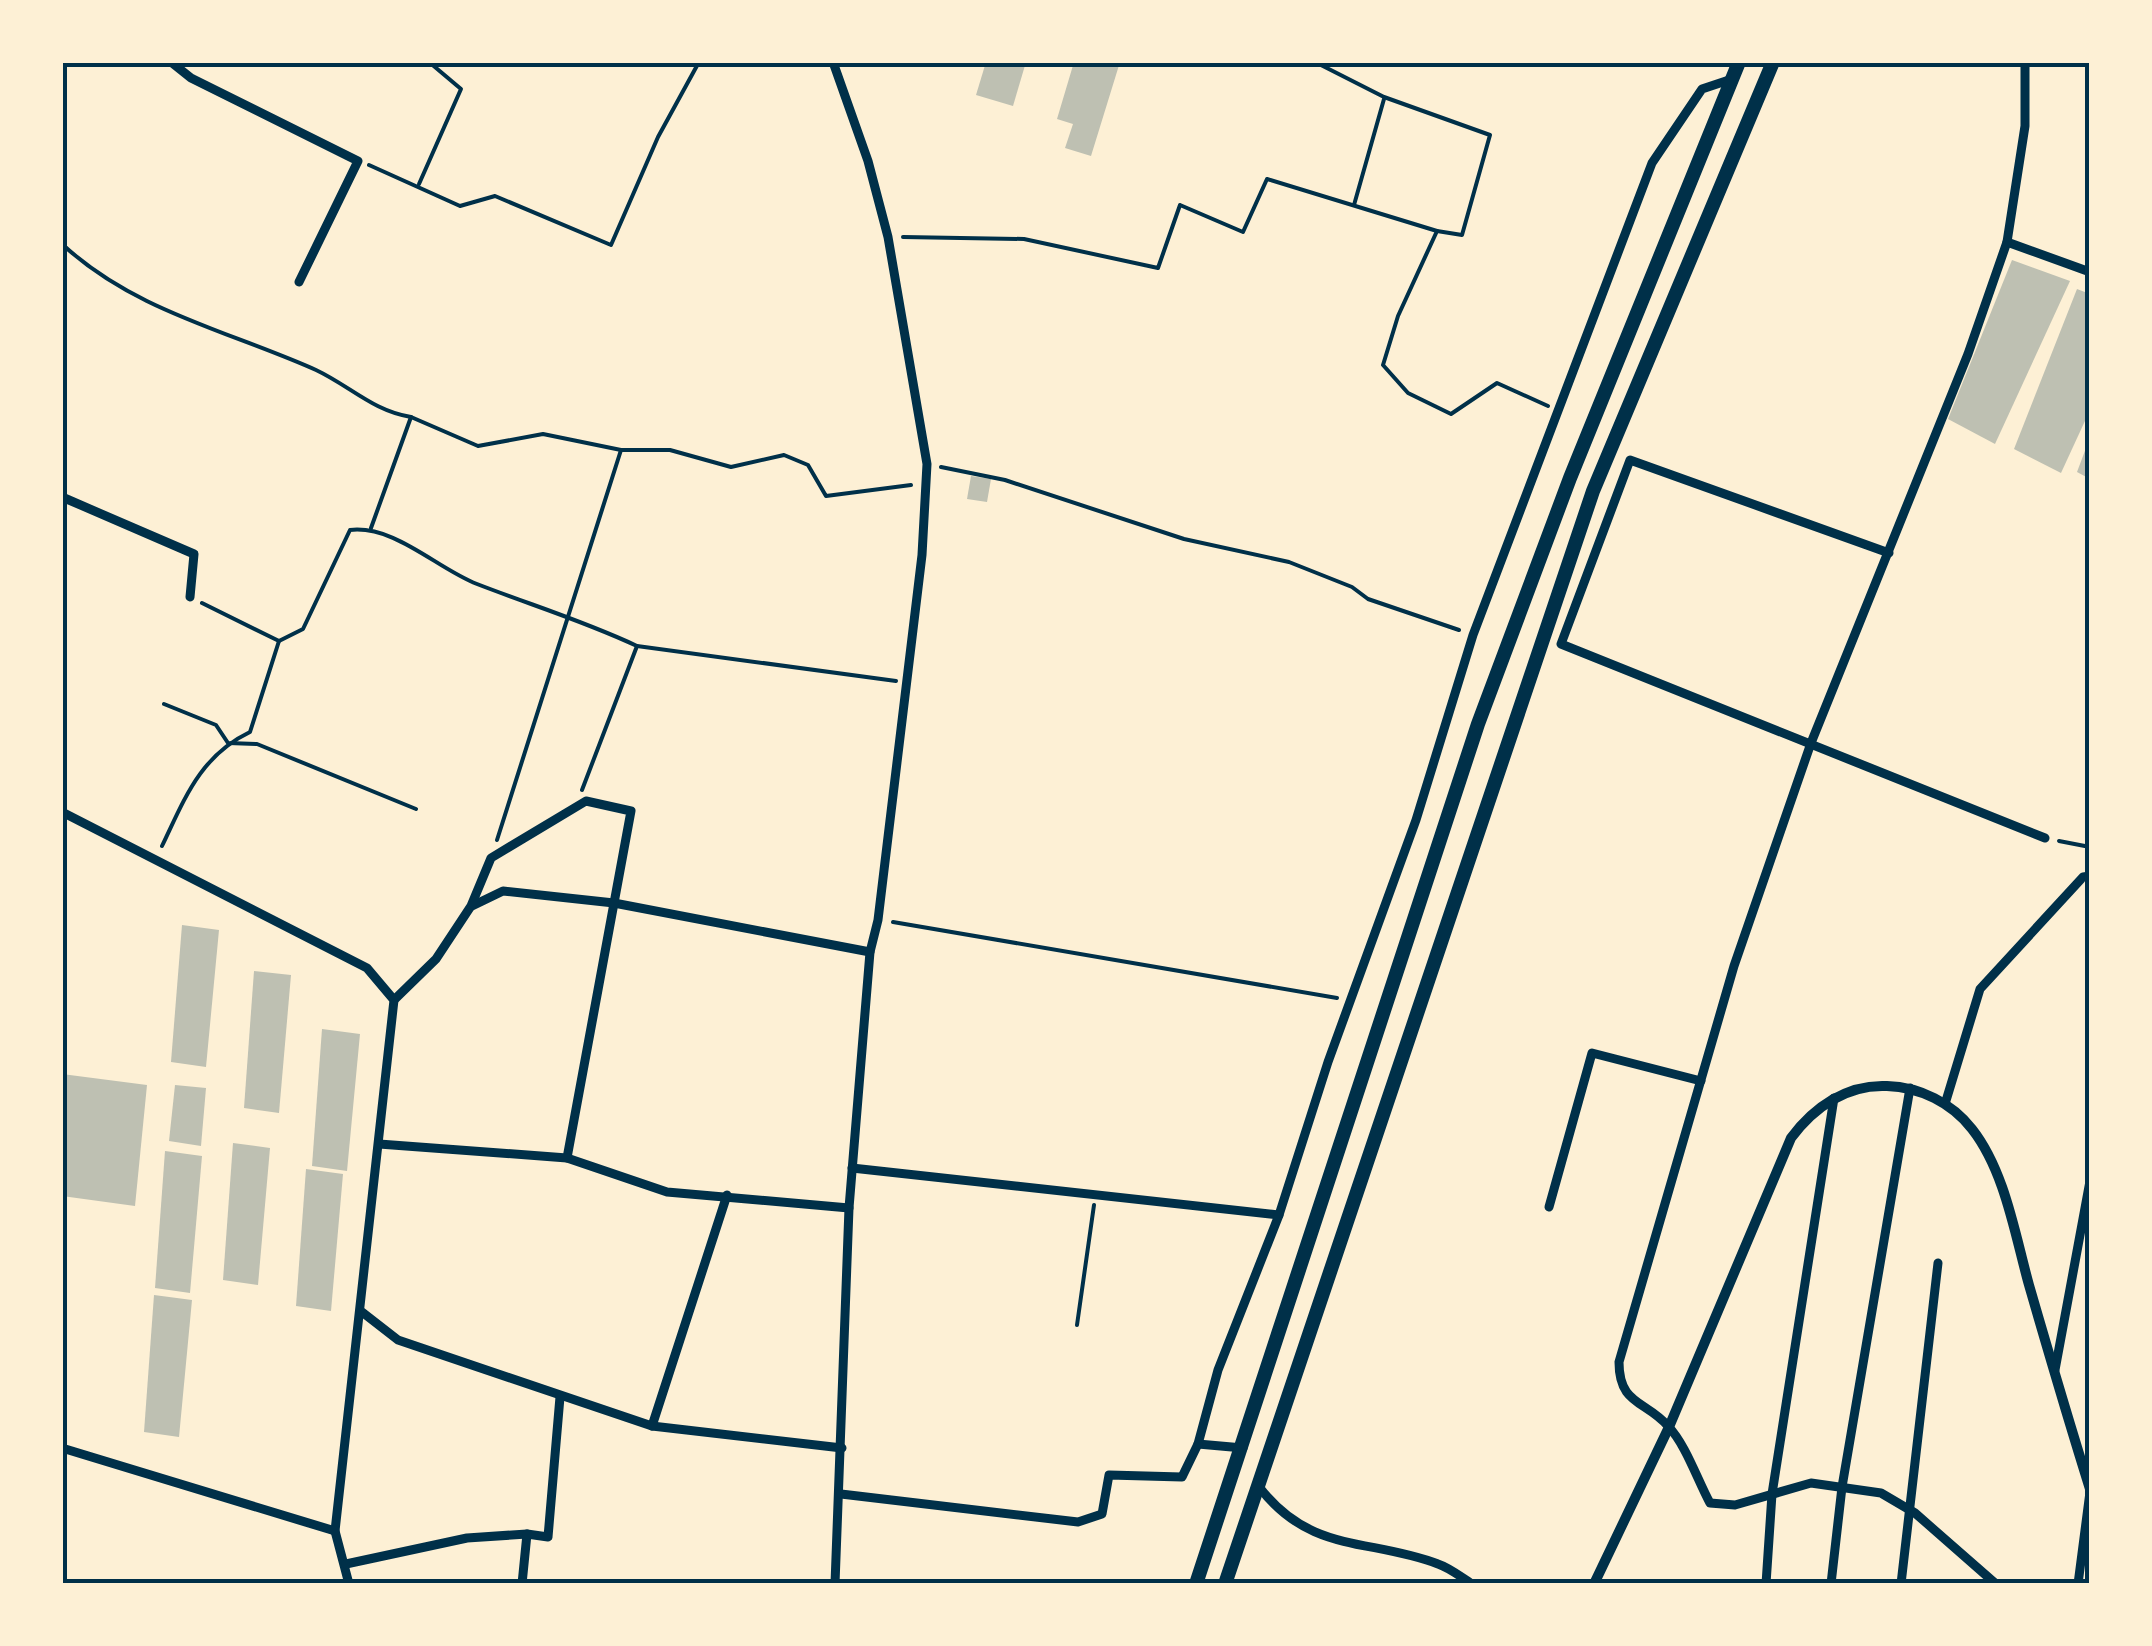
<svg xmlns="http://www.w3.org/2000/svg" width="2152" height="1646" font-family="'DejaVu Sans',sans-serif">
  <rect width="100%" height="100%" fill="#fdf0d5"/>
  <!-- building -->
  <g fill="#bec0b2">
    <path d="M986 62H1026L1013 106 976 95Z"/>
    <path d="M1074 62H1120L1091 156 1065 148 1073 124 1057 119Z"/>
    <path d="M2012 260 2070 281 1995 444 1948 419Z"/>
    <path d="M2077 289 2090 294V410L2061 473 2014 449Z"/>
    <path d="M2089 440H2090V479L2077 472Z"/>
    <path d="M971 476 991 479 987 502 967 499Z"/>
    <path d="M182 925 219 930 206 1067 171 1062Z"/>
    <path d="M254 971 291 975 279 1113 244 1108Z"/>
    <path d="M322 1029 360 1034 347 1171 312 1166Z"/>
    <path d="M62 1074 147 1085 135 1206 62 1196Z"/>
    <path d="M175 1085 206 1088 201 1146 169 1141Z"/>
    <path d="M233 1143 270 1148 258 1285 223 1280Z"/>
    <path d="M165 1151 202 1156 190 1293 155 1288Z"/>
    <path d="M306 1169 343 1174 331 1311 296 1306Z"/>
    <path d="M154 1295 192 1300 179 1437 144 1432Z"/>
  </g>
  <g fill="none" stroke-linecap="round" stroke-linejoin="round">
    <!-- path -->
    <g stroke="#003049" stroke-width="4">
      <path d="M1315 62 1384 97 1490 135 1462 235 1437 231 1398 316 1383 365 1408 393 1451 414 1497 383 1548 406"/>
      <path d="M369 165 460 206 495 196 611 245 658 137 699 62"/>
      <path d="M419 184 461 89 429 62"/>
      <path d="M1354 205 1384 99"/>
      <path d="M903 237 1024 239 1158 268 1180 205 1243 232 1267 179 1437 231"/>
      <path d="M62 244C134 311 229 331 316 370 350 386 373 411 411 417L371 528"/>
      <path d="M411 417 478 446 543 434 621 450H670L731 467 784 455 808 465 826 496 911 485"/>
      <path d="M941 467 1005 480 1184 539 1289 562 1352 587 1368 599 1459 630"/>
      <path d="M202 603 279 641 303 629 350 530C395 525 436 568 477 584 531 605 584 621 637 646"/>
      <path d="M164 704 216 725 228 743 257 744 416 809"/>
      <path d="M582 790 637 646 896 681"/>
      <path d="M497 840 621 450"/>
      <path d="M2059 841 2090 847"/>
      <path d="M162 846C185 798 200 756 250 732L279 641"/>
      <path d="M893 922 1337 998"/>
      <path d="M1077 1325 1094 1205"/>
    </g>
    <!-- minor -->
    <g stroke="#003049" stroke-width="9">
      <path d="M171 62 191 78 358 161 299 282"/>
      <path d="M833 62 868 161 888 237 927 464 922 555 878 920 870 952 849 1208 835 1584"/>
      <path d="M2007 242 2090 272"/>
      <path d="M62 497 194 554 190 597"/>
      <path d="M1889 553 1630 460 1561 644 2045 838"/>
      <path d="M62 812 367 968 394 1000 335 1531 349 1584"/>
      <path d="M472 906 503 891 614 903 870 952"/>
      <path d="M394 1000 436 959 471 906 491 858 586 801 631 811 567 1158"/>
      <path d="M1945 1104 1980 989 2083 877 2090 876"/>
      <path d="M379 1144 567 1158 667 1192 849 1208"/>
      <path d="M852 1168 1279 1215"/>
      <path d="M1549 1207 1592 1053 1701 1081"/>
      <path d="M362 1312 398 1340 652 1426 842 1448"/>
      <path d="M2055 1370 2090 1181"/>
      <path d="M652 1426 727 1195"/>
      <path d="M62 1448 335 1531"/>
      <path d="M1243 1448 1198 1444 1218 1370 1279 1215 1328 1062 1416 820 1473 635 1652 163 1702 89 1732 79"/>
      <path d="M1260 1488C1311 1554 1370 1538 1438 1564 1450 1568 1461 1577 1472 1584"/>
      <path d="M841 1494 1078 1522 1102 1514 1109 1475 1182 1477 1198 1444"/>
      <path d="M346 1564 467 1538 527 1534"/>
      <path d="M522 1584 527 1534 548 1537 560 1397"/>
      <path d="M1766 1584 1772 1494 1834 1098"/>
      <path d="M1831 1584 1842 1487 1910 1088"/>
      <path d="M1901 1584 1938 1263"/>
      <path d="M1996 1584 1915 1513 1881 1493 1811 1483 1735 1505 1710 1503C1697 1479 1686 1445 1668 1426 1645 1400 1619 1405 1619 1362L1734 966 1811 743 1968 354 2007 242 2025 126V62"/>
      <path d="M2078 1584 2090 1492"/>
    </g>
    <!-- tertiary -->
    <path stroke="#003049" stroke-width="10" d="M1594 1584 1669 1427 1791 1138C1814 1107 1847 1084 1887 1086 1920 1087 1952 1103 1972 1129 2005 1171 2015 1235 2029 1285 2049 1354 2069 1422 2090 1489"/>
    <!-- trunk -->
    <g stroke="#003049" stroke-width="14">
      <path d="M1196 1584 1478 724 1570 478 1739 62"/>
      <path d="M1225 1584 1593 491 1773 62"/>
    </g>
  </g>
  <!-- border -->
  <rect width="2152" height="1646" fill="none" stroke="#fdf0d5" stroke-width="130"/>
  <rect x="65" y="65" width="2022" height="1516" fill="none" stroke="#003049" stroke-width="4"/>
</svg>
